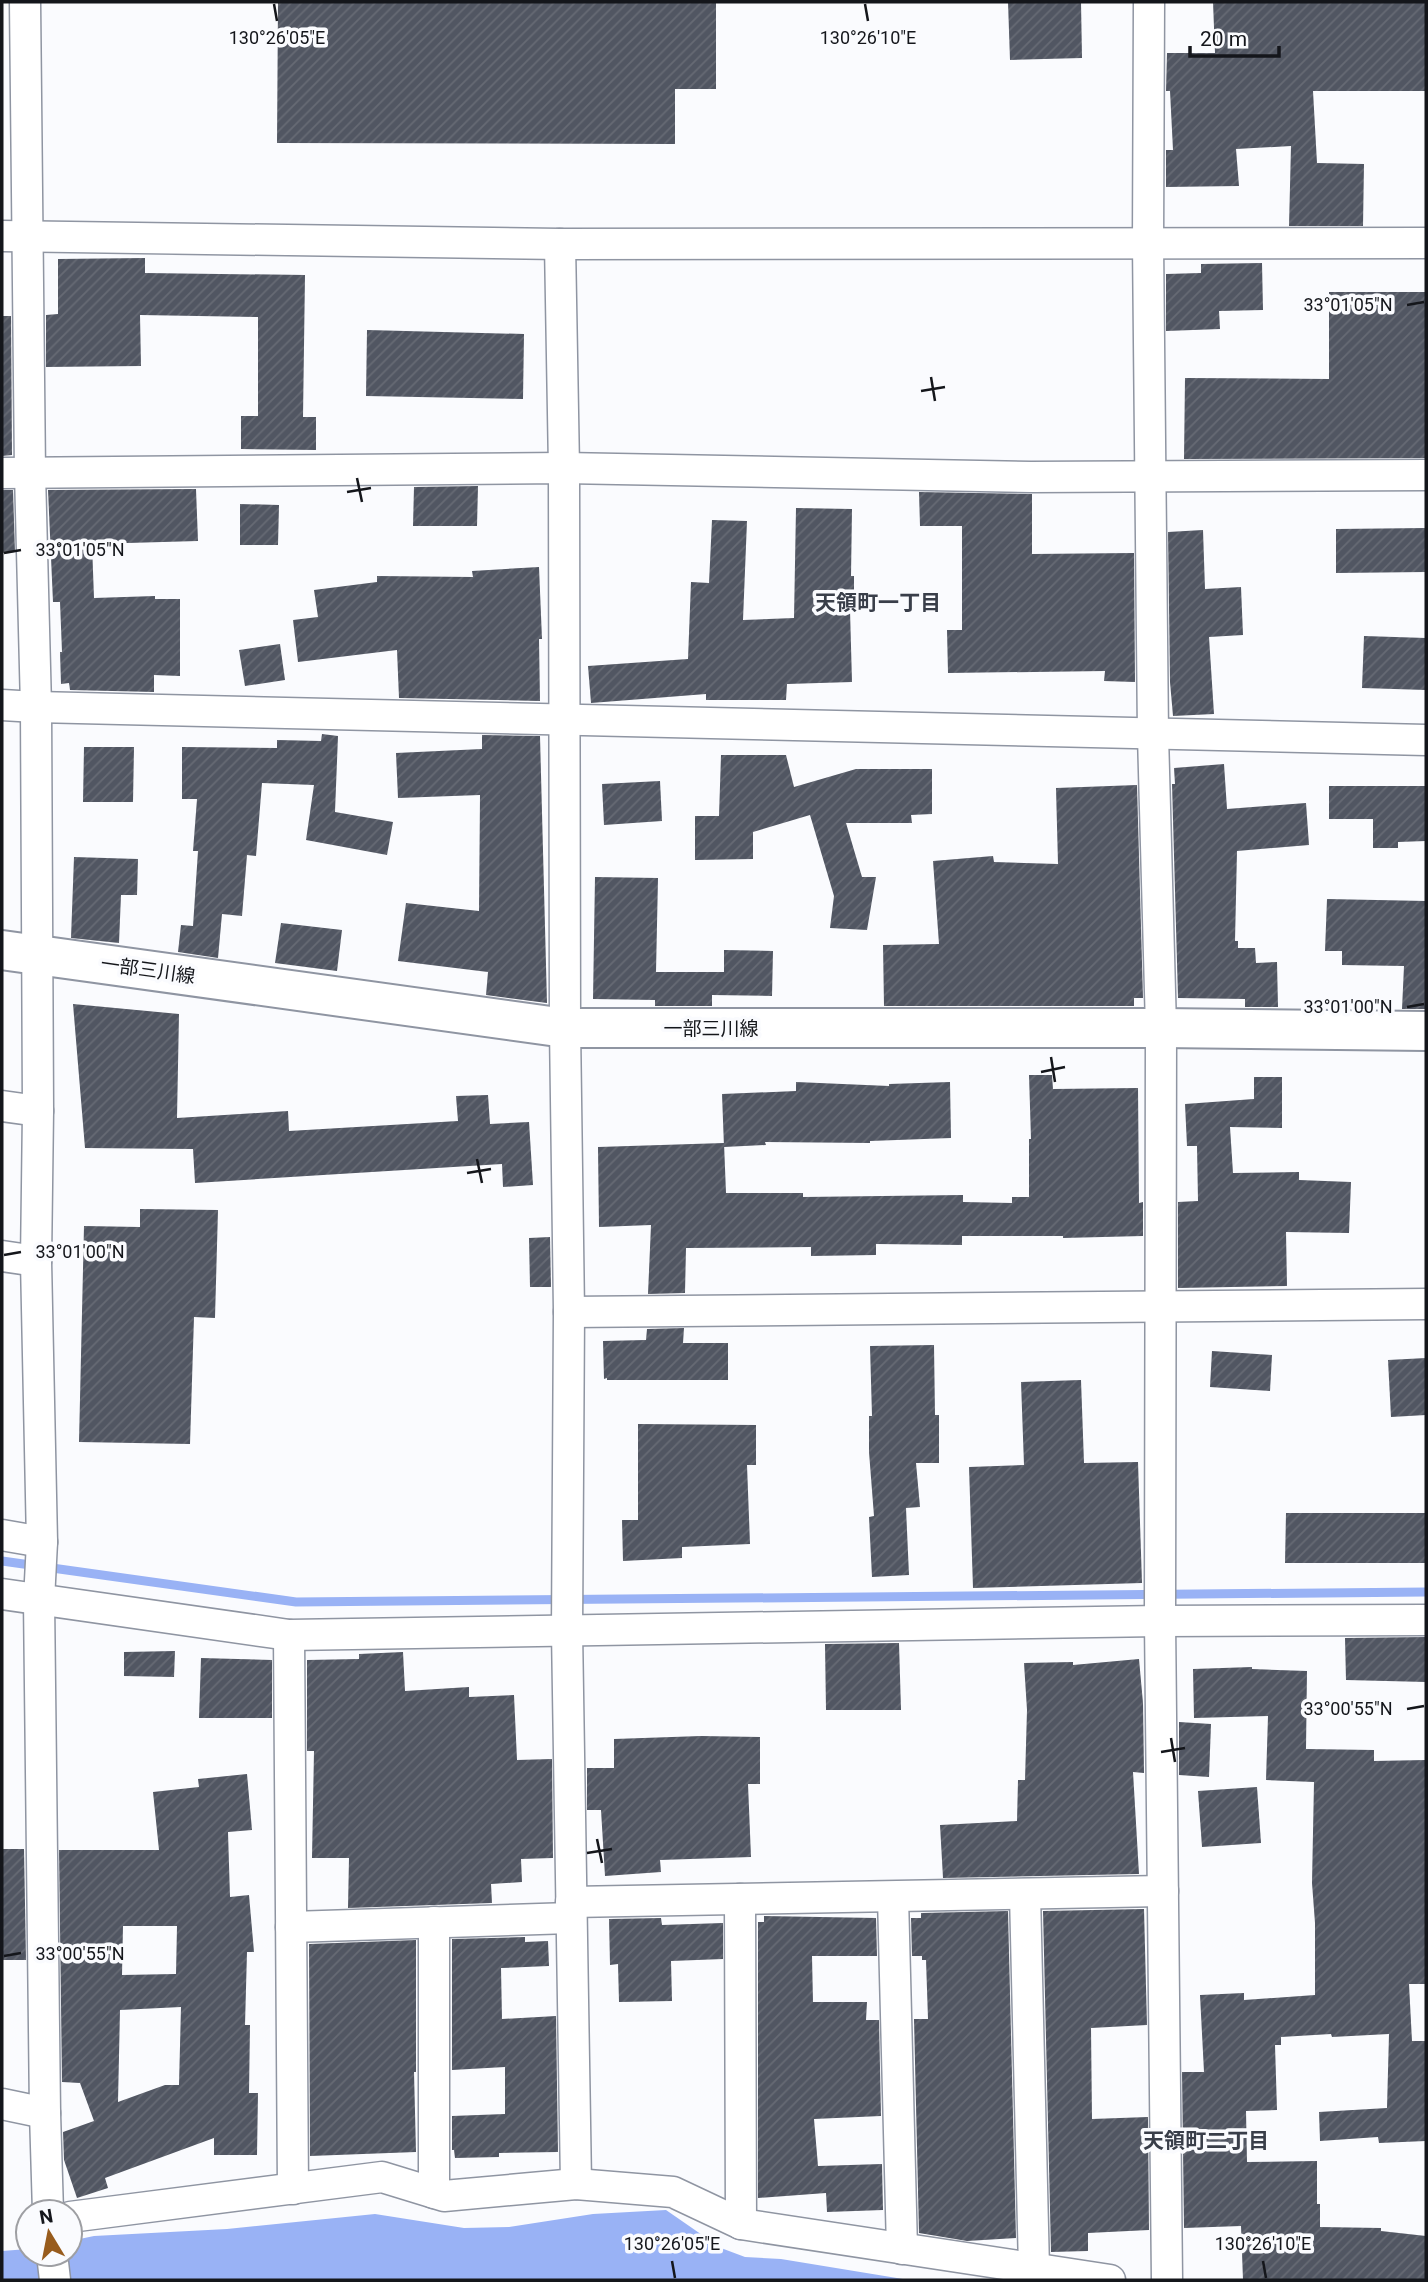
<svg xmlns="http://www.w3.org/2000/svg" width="1428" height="2282" font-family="Roboto,'Noto Sans JP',sans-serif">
  <defs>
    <pattern id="building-hatch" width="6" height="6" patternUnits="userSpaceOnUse" patternTransform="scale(1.75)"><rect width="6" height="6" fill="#515662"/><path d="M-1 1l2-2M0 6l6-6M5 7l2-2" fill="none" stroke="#666a74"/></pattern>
  </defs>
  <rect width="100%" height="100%" fill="#fafbfe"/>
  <!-- water -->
  <path fill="#99b2f5" d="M666 2210 721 2248 745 2257 781 2259 909 2280H2V2251L28 2249V2254H70V2241L94 2236 227 2229 375 2214 464 2228 509 2227 593 2214Z"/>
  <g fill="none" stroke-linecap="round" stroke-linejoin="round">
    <!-- stream -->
    <path stroke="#99b2f5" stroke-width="9" d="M2 1561 296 1602 1426 1592"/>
  </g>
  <!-- building -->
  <g fill="url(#building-hatch)" fill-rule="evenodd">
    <path d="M278 2H716V89H675V144L277 143Z"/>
    <path d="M1008 2H1081L1082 58 1010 60Z"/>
    <path d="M1213 2H1426V91H1313L1317 163 1364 164 1363 226H1289L1291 146 1236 149 1239 186 1166 187V150H1173L1170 91H1166L1167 53H1215Z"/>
    <path d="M145 258V273L305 275 303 417H316V450L241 449V416H258V317L140 315 141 366 46 367V315L58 314V259Z"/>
    <path d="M1262 263 1263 310 1219 311 1220 329 1166 331V274L1201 273V264Z"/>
    <path d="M1329 292H1426V458L1184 459 1185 378 1329 379Z"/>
    <path d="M2 316H11L12 455 2 456Z"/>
    <path d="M367 330 524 334 523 399 366 396Z"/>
    <path d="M478 486 477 526H413L414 487Z"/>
    <path d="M196 489 198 541 92 544 94 598 155 596V599H180V676L154 675V692L70 690 69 683 61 684 60 652H62L60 602H53L48 490Z"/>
    <path d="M2 490H13L15 552 2 553Z"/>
    <path d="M919 492 1032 494V554L1134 553 1135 682 1104 681 1105 671 948 673 947 630H962V526H920Z"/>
    <path d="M240 504 279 505 278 545H240Z"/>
    <path d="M796 508 852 509 851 576H854V610H850L852 682 787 684 786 700H706V694L591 703 588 666 688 659 691 582 709 583 712 520 747 521 743 620 794 618Z"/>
    <path d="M1426 528V572L1336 573V529Z"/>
    <path d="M1203 530 1205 589 1241 587 1243 635 1209 637 1214 714 1173 716 1170 682 1168 532Z"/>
    <path d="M539 567 542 639H539L540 701 399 698 397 650 298 662 293 620 318 617 314 590 377 582V576L473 577 472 571Z"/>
    <path d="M1364 636 1426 638V690L1362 688Z"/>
    <path d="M280 644 285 680 245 686 239 650Z"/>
    <path d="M322 734 338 736 335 812 393 822 387 855 306 840 314 785 262 783 256 856 247 855 242 916 222 914 218 958 178 952 181 925 193 926 198 851H193L197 799H182V747L277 748V740L321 741Z"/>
    <path d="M482 735 540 736 547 1003 486 995 488 972 398 961 406 903 479 911 480 795 398 798 396 753 482 749Z"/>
    <path d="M84 747H134L133 802H83Z"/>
    <path d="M721 755H786L794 787 856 769H932V814L911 815 912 823H846L862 877H876L867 930 830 928 834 896 810 815 753 832V859L695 860V816H719Z"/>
    <path d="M1224 764 1227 809 1306 803 1309 845 1237 851 1235 941H1238V948H1255L1256 963 1277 962 1278 1007H1245V999L1178 998 1172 784H1175L1174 768Z"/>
    <path d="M660 781 662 821 604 825 602 784Z"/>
    <path d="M1137 785 1143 998H1134V1006H884L883 945 939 944 933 861 993 856 994 862 1058 864 1056 788Z"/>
    <path d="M1329 786H1426V841L1398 842V848H1373V819H1329Z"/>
    <path d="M74 857 138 859 137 895H121L119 943 71 938Z"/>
    <path d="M595 877 658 878 656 972H724V950L773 951 772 996 712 995V1006H655V1000L593 999Z"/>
    <path d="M1327 899 1426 901V1009H1402L1404 966 1342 965V951H1325Z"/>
    <path d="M281 923 342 930 337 971 275 963Z"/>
    <path d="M73 1004 179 1014 177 1118 288 1111 289 1131 458 1121 456 1096 488 1095 490 1124 529 1122 533 1185 503 1187 502 1164 195 1183 193 1149 85 1148Z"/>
    <path d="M1029 1075H1052L1053 1089 1138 1088 1139 1203 1143 1202V1236L1063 1238V1236H962V1245L876 1244V1255L811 1256V1247L686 1248 685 1293 648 1294 651 1225 599 1227 598 1147 724 1143 726 1193H803V1197L963 1195V1202L1012 1203V1197H1029V1139H1031Z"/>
    <path d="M1254 1077H1282V1128L1230 1127 1233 1173 1299 1172V1180L1351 1182 1349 1233 1286 1232 1287 1286 1178 1288V1202L1198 1201 1197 1146H1187L1185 1104 1254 1099Z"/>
    <path d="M796 1082 889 1086V1084L950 1082 951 1138 870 1141V1143L765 1142 766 1145 724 1147 722 1094 796 1091Z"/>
    <path d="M140 1209 218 1210 215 1318 194 1317 190 1444 79 1442 84 1226 140 1227Z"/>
    <path d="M550 1237 551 1287H530L529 1238Z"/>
    <path d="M684 1328 683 1343H728V1380H607V1378L604 1379 603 1341 646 1340 647 1329Z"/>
    <path d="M934 1345 935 1415H939V1463H916L920 1507 906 1508 909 1575 872 1577 869 1517 874 1516 869 1452V1416H872L870 1346Z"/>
    <path d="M1212 1351 1272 1355 1270 1391 1210 1387Z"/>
    <path d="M1426 1358V1415L1391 1417 1388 1360Z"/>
    <path d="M1081 1380 1084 1463 1138 1462 1142 1583 973 1588 969 1467 1024 1465 1021 1382Z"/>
    <path d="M638 1424 756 1425V1465H747L750 1544 682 1547V1558L623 1561 622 1520H638Z"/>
    <path d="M1286 1513H1426V1563H1285Z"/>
    <path d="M1426 1637V1682L1346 1680 1345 1638Z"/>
    <path d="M899 1643 901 1710H826L825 1644Z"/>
    <path d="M175 1651 174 1677 124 1676V1652Z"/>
    <path d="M403 1652 405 1691 469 1687V1697L514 1695 517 1760 552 1759 553 1858 521 1859 522 1882 491 1884 492 1903 348 1908 349 1858H312L314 1751H307V1660L359 1659V1654Z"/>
    <path d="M201 1658 272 1660V1718H199Z"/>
    <path d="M1139 1659 1143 1703 1144 1773 1133 1772 1139 1874 943 1878 940 1825 1017 1821 1018 1780H1025L1027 1710 1024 1663 1073 1662V1665Z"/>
    <path d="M1252 1667V1669L1307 1671 1306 1749 1374 1750V1761L1426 1760V1984H1409L1412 2041H1426V2141L1379 2143 1378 2137 1320 2141 1319 2112 1387 2108 1389 2034 1332 2037 1331 2034 1281 2037V2045H1275L1277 2110 1246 2111 1247 2162 1317 2161V2204H1320V2227L1381 2228V2231L1426 2236V2280H1243L1241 2226 1184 2228 1182 2072H1204L1200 1995 1244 1993V2000L1315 1995V1923L1312 1883 1314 1782 1266 1780 1268 1716 1194 1718 1193 1669Z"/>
    <path d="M1179 1722 1211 1724 1209 1777 1179 1775Z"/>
    <path d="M701 1736 760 1737V1784H748L751 1857 660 1860 661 1872 605 1876 601 1810H587V1768H614V1739Z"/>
    <path d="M247 1774 252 1830 228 1832 230 1897 249 1895 254 1952H247L245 2025H250L249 2093H258L257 2155H214V2138L105 2178 108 2188 77 2198 64 2160 63 2132 94 2121 80 2083 62 2082 59 1850H159L153 1792 199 1787 198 1779ZM123 1926H177L176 1974 122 1975ZM181 2007 179 2085H165L118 2102 120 2010Z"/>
    <path d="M1257 1787 1261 1843 1202 1847 1198 1791Z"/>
    <path d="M2 1849H24L26 1960H2Z"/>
    <path d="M1144 1909 1147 2025 1091 2028 1092 2119 1148 2117 1149 2230 1088 2233V2251L1051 2252 1043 1911Z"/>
    <path d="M1008 1911 1016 2238 967 2241 919 2233 914 2019H928L926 1960H922V1956H912L911 1918H921V1913Z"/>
    <path d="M764 1916 876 1918 877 1956H812L813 2002H867L866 2020H879L881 2116 814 2119 818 2166 882 2164 883 2210 827 2212 826 2193 758 2198V1922H764Z"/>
    <path d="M661 1918 662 1925 723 1923V1959L671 1961 672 2001 619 2002 618 1964 610 1965 609 1919Z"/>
    <path d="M525 1937V1942L548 1941 549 1966 501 1968 502 2019 556 2016 558 2152 499 2153V2157L455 2158 454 2150H452V2116L505 2114V2067L452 2070V1939Z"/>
    <path d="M416 1940V2072H414L416 2152 310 2156 309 1944Z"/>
  </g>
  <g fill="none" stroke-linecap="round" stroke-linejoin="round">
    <defs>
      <g id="minor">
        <path d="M25 2 30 473 36 707 38 1111 36 1261 42 1542 39 1600 45 2113 48 2212"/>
        <path d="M1149 2 1148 243 1153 735 1161 1028 1160 1621 1167 2280"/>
        <path d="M2 236 560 244 1426 243"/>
        <path d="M560 244 564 468 565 1028 569 1312 567 1631 576 2184"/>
        <path d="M2 473 564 468 1031 477 1426 475"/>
        <path d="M2 705 36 707 1426 740"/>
        <path d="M2 1106 38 1111"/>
        <path d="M2 1256 36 1261"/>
        <path d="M569 1312 1426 1304"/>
        <path d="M2 1535 42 1542"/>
        <path d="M2 1594 289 1635 1160 1621 1426 1620"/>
        <path d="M289 1635 293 2189"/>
        <path d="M1025 1894 1034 2269"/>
        <path d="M893 1897 902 2249"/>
        <path d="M740 1899 741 2224"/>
        <path d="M571 1902 1163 1891"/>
        <path d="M434 1922V2193"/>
        <path d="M291 1927 571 1918"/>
        <path d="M2 2104 45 2113"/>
        <path d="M70 2217 382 2177 444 2196 576 2184 673 2192 741 2224 1110 2280"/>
        <path d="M52 2254 55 2280"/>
      </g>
      <path id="major" d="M2 950 565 1028H1161L1426 1031"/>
    </defs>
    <!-- minor casing -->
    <use href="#minor" stroke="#8f95a2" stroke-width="33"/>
    <!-- major casing -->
    <use href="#major" stroke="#8f95a2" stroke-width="42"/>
    <!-- minor -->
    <use href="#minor" stroke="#fff" stroke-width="30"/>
    <!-- major -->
    <use href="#major" stroke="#fff" stroke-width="38"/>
  </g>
  <!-- ticks -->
  <path fill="none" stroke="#14161b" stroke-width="2.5" d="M274 4 277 21M865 4 868 21M1407 305 1424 302M931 377 935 401M921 391 945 387M357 478 362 502M347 492 371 488M4 553 21 550M1407 1007 1424 1004M1051 1057 1055 1082M1041 1072 1065 1067M477 1159 482 1183M467 1173 491 1169M4 1255 21 1252M1407 1709 1424 1706M1171 1738 1175 1762M1161 1752 1185 1748M597 1839 602 1863M587 1853 612 1849M4 1956 21 1953M672 2261 675 2278M1263 2261 1266 2278"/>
  <g text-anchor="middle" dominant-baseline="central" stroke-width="7" stroke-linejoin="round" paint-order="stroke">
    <!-- street labels -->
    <g font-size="19" fill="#14161b" stroke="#fafbfe">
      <text transform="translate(148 970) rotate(8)">一部三川線</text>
      <text x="711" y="1028">一部三川線</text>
    </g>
    <!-- neighbourhood labels -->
    <g font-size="21" font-weight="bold" fill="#393e49" stroke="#fafbfe">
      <text x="878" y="603">天領町一丁目</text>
      <text x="1206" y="2141">天領町二丁目</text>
    </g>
  </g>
  <g font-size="18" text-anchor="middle" fill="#14161b" stroke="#fafbfe" stroke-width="7" stroke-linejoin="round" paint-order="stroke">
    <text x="277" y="44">130°26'05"E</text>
    <text x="868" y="44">130°26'10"E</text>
    <text x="1348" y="311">33°01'05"N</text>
    <text x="80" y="556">33°01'05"N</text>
    <text x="1348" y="1013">33°01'00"N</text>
    <text x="80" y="1258">33°01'00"N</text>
    <text x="1348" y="1715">33°00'55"N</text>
    <text x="80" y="1960">33°00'55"N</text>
    <text x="672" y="2250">130°26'05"E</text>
    <text x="1263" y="2250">130°26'10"E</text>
  </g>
  <!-- border -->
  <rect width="1428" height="2282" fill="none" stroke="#14161b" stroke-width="7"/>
  <!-- north arrow -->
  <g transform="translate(49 2233) rotate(350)"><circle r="33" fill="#fafbfe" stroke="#9e9fa3" stroke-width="2"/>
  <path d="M0-5L12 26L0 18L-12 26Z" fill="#985c1d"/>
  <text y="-10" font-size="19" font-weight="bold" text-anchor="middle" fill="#14161b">N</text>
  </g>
  <!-- scale -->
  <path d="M1190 46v10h89v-10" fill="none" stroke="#14161b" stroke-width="3.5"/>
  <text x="1200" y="46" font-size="21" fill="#14161b" stroke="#fafbfe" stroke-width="5" paint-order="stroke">20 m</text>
</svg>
